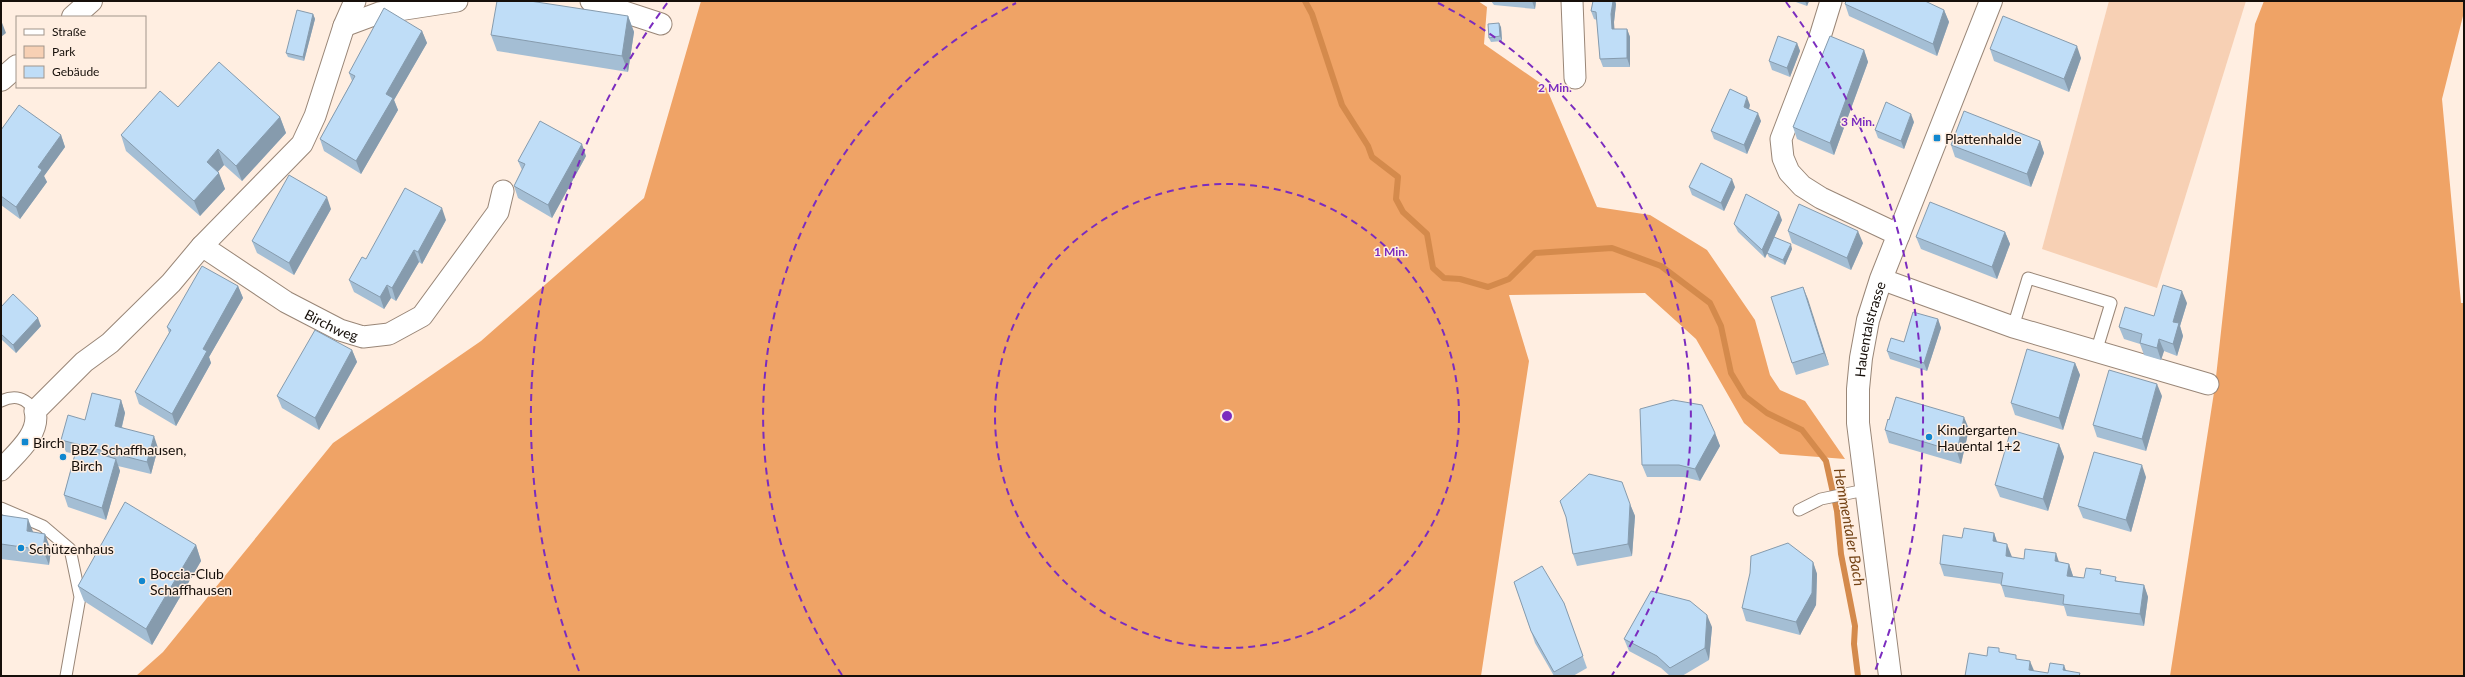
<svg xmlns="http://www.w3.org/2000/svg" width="2465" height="677" font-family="Lato,sans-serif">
  <rect width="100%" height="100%" fill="#ffeee1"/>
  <!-- green -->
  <path fill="#f7d0b4" d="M2109 1H2246L2157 288 2042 249Z"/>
  <!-- forest -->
  <g fill="#efa366">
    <path d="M701 1H1478L1487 7 1484 44 1546 87 1597 207 1650 215 1707 250 1755 320 1770 375 1780 390 1805 401 1845 459 1780 454 1744 423 1696 339 1645 293 1509 295 1529 361 1481 676H136L163 652 333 443 481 341 644 198Z"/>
    <path d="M2264 1H2464V12L2442 99 2461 303H2464V676H2170L2215 386 2255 24Z"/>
  </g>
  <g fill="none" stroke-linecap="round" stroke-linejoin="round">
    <!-- stream -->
    <path stroke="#d48a4c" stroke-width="6" d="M1305 1 1312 14 1342 105 1368 146 1372 157 1398 177 1396 199 1403 212 1427 234 1433 268 1444 278 1460 279 1488 287 1509 279 1535 253 1612 248 1661 266 1710 303 1721 326 1731 373 1745 396 1767 413 1802 430 1826 461 1837 511 1841 554 1855 626 1854 644 1858 676"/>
    <defs>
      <g id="service">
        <path d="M2013 327 2028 278 2111 303 2096 352"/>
        <path d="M1 401C16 394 26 398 35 411"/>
        <path d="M1 508 43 526 70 549 80 597 66 676"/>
        <path d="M1799 510 1821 499 1865 490"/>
      </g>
      <g id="minor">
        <path d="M591 1 661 24"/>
        <path d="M1572 1 1575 78"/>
        <path d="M1831 1 1819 40 1781 139 1783 158 1789 172 1802 186 1821 198 1899 235"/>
        <path d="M344 26 379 13 457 1"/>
        <path id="s1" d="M202 246 286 302 340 330 363 337 389 334 422 316 498 212 503 191"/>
        <path d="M1881 279 2013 327 2208 384"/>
        <path d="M1 470C15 454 41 434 35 411L84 362 110 343 171 283 202 246 302 144 315 116 344 26 355 1"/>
      </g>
      <g id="tertiary">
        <path d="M73 17 91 1"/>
        <path d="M1 80 17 66"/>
        <path id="s2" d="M1890 676 1858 423V389L1861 358 1868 320 1881 279 1991 1"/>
      </g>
    </defs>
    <!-- service casing -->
    <use href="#service" stroke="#998677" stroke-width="13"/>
    <!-- minor casing -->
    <use href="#minor" stroke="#998677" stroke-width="23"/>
    <!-- tertiary casing -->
    <use href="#tertiary" stroke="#998677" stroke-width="24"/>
    <!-- service -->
    <use href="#service" stroke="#fff" stroke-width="11"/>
    <!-- minor -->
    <use href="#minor" stroke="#fff" stroke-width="21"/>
    <!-- tertiary -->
    <use href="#tertiary" stroke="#fff" stroke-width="22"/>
  </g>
  <!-- wall -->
  <g fill="#a4bed4">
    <path d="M1491 1H1536L1535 9 1494 5Z"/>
    <path d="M1593 1H1615L1616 4 1614 22V29H1627L1630 37V67H1603L1600 59 1597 20 1594 19 1591 11Z"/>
    <path d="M1793 1H1809L1807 6Z"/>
    <path d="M1845 4 1944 10 1949 22 1937 56 1849 16Z"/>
    <path d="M313 14 315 19 304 61 288 57 286 53Z"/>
    <path d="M628 16 634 32 628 72 497 51 491 35Z"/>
    <path d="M1501 27 1502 41 1491 42 1489 38Z"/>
    <path d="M422 31 427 43 394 100 398 110 361 174 324 151 320 139 352 81 349 73Z"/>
    <path d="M1797 43 1800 51 1790 77 1772 70 1769 61Z"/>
    <path d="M1990 49 2081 58 2069 92 1994 61Z"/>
    <path d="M1864 50 1868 62 1834 155 1797 139 1793 127Z"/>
    <path d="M1750 105 1749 109 1761 121 1747 154 1714 139 1711 131Z"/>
    <path d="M178 107 280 117 286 133 242 181 224 165 218 172 225 189 200 216 126 151 121 135Z"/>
    <path d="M1914 122 1904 149 1878 138 1875 130Z"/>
    <path d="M1 130 61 135 65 147 44 176 47 182 20 219 1 205Z"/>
    <path d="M2040 141 2044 153 2031 187 1955 157 1951 145Z"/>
    <path d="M586 156 552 218 518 198 514 186 522 170 518 161Z"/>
    <path d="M1689 187H1735L1724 211 1692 195Z"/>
    <path d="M331 209 294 275 257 253 252 241Z"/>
    <path d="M446 220 422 264 419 262 396 301 391 298 384 309 354 292 349 280 366 259Z"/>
    <path d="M1782 220 1774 237 1792 249 1785 265 1769 257 1767 253 1774 239 1765 258 1738 232 1734 224Z"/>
    <path d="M1788 231 1863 243 1851 270 1792 243Z"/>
    <path d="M2005 232 2010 244 1997 279 1921 249 1916 237Z"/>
    <path d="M238 286 243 298 209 357 211 363 176 426 139 404 135 392 169 333 167 327Z"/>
    <path d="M1803 287 1829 365 1796 375 1792 363Z"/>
    <path d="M2187 303 2180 326 2183 336 2177 356 2164 351 2161 360 2144 355 2140 344 2124 339 2119 327 2154 316Z"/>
    <path d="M1 307 41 326 16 353 1 339Z"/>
    <path d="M1938 319 1941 328 1927 371 1890 359 1887 351 1904 342Z"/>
    <path d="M352 350 357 362 319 430 282 408 277 396Z"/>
    <path d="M2075 363 2080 375 2063 430 2015 415 2011 403Z"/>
    <path d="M2162 396 2146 451 2097 437 2093 425Z"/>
    <path d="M121 400 125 413 122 427 158 448 151 474 118 466 120 471 106 520 68 507 64 495 75 454 66 452 61 440 85 420Z"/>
    <path d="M1889 420 1969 429 1961 464 1889 443 1885 430Z"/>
    <path d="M1715 433 1720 446 1700 481 1684 477H1647L1642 465Z"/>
    <path d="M2059 444 2064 457 2048 511 2000 497 1995 485Z"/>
    <path d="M2146 477 2131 532 2083 518 2078 506Z"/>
    <path d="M1560 501 1630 504 1635 516 1632 556 1577 566 1573 554 1567 519Z"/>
    <path d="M1 515 51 550 49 565 1 559Z"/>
    <path d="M1994 533 1997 542 2012 557 2024 559 2059 562 2069 564 2073 576 2084 578 2102 575 2118 581 2144 585 2148 597 2144 626 2067 616 2064 606 2005 597 2001 584 1944 576 1940 564Z"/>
    <path d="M196 545 201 561 152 645 84 601 78 586Z"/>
    <path d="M1813 562 1817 574 1816 605 1800 635 1746 621 1742 608Z"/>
    <path d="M1514 582 1564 603 1587 668 1573 676H1554L1535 643Z"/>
    <path d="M1712 627 1709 660 1682 676H1670L1661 668 1629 651 1624 639Z"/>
  </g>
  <!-- shaded-wall -->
  <g fill="#869bad">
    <path d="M1532 1H1536L1535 9Z"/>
    <path d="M1613 1H1615L1616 4 1614 22 1615 37 1612 29 1611 14Z"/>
    <path d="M1805 1H1809L1807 6Z"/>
    <path d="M1944 10 1949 22 1937 56 1933 44Z"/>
    <path d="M313 14 315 19 304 61 303 57Z"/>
    <path d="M628 16 634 32 628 72 622 56Z"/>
    <path d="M1 20 6 33 1 37Z"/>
    <path d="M1499 23 1501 27 1502 41 1500 36Z"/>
    <path d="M1627 29 1630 37V67L1627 58Z"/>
    <path d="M422 31 427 43 394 100 398 110 361 174 356 161 386 94Z"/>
    <path d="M1797 43 1800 51 1790 77 1787 68Z"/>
    <path d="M2077 46 2081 58 2069 92 2064 79Z"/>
    <path d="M1864 50 1868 62 1834 155 1830 143Z"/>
    <path d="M1747 97 1750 105 1747 115 1744 107Z"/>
    <path d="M1758 113 1761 121 1747 154 1744 145Z"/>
    <path d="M1911 114 1914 122 1904 149 1901 141Z"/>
    <path d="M280 117 286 133 242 181 236 166Z"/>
    <path d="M61 135 65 147 44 176 47 182 20 219 16 207 38 167Z"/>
    <path d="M2040 141 2044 153 2031 187 2027 174Z"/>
    <path d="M582 144 586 156 552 218 548 205Z"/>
    <path d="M218 149 224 165 212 178 207 162Z"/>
    <path d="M219 173 225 189 200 216 194 201Z"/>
    <path d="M1732 179 1735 187 1724 211 1721 203Z"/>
    <path d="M327 197 331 209 294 275 289 263Z"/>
    <path d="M442 208 446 220 422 264 418 252Z"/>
    <path d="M1779 212 1782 220 1765 258 1762 250Z"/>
    <path d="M1858 231 1863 243 1851 270 1847 258Z"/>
    <path d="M2005 232 2010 244 1997 279 1992 267Z"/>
    <path d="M1791 244 1792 249 1785 265 1783 260Z"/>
    <path d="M414 250 419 262 396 301 392 288Z"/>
    <path d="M387 285 391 298 384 309 380 297Z"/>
    <path d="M238 286 243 298 209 357 211 363 176 426 172 414 203 349Z"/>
    <path d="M1803 287 1808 299 1829 365 1824 353Z"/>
    <path d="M2182 291 2187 303 2180 326 2183 336 2177 356 2173 344V322Z"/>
    <path d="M38 318 41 326 16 353 13 345Z"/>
    <path d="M1938 319 1941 328 1927 371 1924 363Z"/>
    <path d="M2159 339 2164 351 2161 360 2157 348Z"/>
    <path d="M352 350 357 362 319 430 315 418Z"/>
    <path d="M2075 363 2080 375 2063 430 2059 418Z"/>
    <path d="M2157 384 2162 396 2146 451 2142 439Z"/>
    <path d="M121 400 125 413 119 438 115 426Z"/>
    <path d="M1964 417 1969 429 1961 464 1957 452Z"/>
    <path d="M1715 433 1720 446 1700 481 1695 469Z"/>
    <path d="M154 436 158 448 151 474 147 462Z"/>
    <path d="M2059 444 2064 457 2048 511 2043 499Z"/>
    <path d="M116 459 120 471 106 520 102 508Z"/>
    <path d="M2142 465 2146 477 2131 532 2126 520Z"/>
    <path d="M1630 504 1635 516 1632 556 1628 544Z"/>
    <path d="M28 519 34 534 27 531Z"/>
    <path d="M1994 533 1998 545 1993 541Z"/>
    <path d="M45 534 51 550 49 565 43 550Z"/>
    <path d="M2007 544 2012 557 2006 556Z"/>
    <path d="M196 545 201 561 152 645 146 629Z"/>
    <path d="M2056 553 2060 565 2055 561Z"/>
    <path d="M1813 562 1817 574 1816 605 1800 635 1796 622Z"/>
    <path d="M2069 564 2073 576 2071 588 2067 576Z"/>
    <path d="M2144 585 2148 597 2144 626 2140 614Z"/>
    <path d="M1707 615 1712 627 1709 660 1705 648Z"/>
    <path d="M2030 661 2035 673 2029 670Z"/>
    <path d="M2064 665 2068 676 2063 670Z"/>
  </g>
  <!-- building -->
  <g fill="#bfddf7" stroke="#869bad">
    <path d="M497 1H530L628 16 622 56 491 35Z"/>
    <path d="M1593 1H1613L1611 14 1612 29H1627V58L1600 59 1596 12 1591 11Z"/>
    <path d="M1846 1H1925L1944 10 1933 44 1845 4Z"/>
    <path d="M384 8 422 31 386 94 393 98 356 161 320 139 355 76 349 73Z"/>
    <path d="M297 10 313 14 303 57 286 53Z"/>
    <path d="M2003 16 2077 46 2064 79 1990 49Z"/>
    <path d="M1499 23 1500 36 1489 38 1488 24Z"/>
    <path d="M1778 36 1797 43 1787 68 1769 61Z"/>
    <path d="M1830 36 1864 50 1830 143 1793 127Z"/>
    <path d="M219 62 280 117 236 166 218 149 207 162 219 173 194 201 121 135 160 91 178 107Z"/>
    <path d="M1730 89 1747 97 1744 107 1758 113 1744 145 1711 131Z"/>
    <path d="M1886 102 1911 114 1901 141 1875 130Z"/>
    <path d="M19 105 61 135 38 167 42 170 16 207 1 196V130Z"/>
    <path d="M1964 111 2040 141 2027 174 1951 145Z"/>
    <path d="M540 121 582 144 548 205 514 186 525 164 518 161Z"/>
    <path d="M1701 163 1732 179 1721 203 1689 187Z"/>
    <path d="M289 175 327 197 289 263 252 241Z"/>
    <path d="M405 188 442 208 418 252 414 250 392 288 387 285 380 297 349 280 362 257 366 259Z"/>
    <path d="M1746 194 1779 212 1762 250 1734 224Z"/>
    <path d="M1930 202 2005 232 1992 267 1916 237Z"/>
    <path d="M1799 204 1858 231 1847 258 1788 231Z"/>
    <path d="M1774 237 1791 244 1783 260 1767 253Z"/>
    <path d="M202 266 238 286 203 349 207 351 172 414 135 392 171 330 167 327Z"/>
    <path d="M2163 285 2182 291 2173 322 2179 323 2173 344 2159 339 2157 348 2140 343 2142 334 2119 327 2125 307 2154 316Z"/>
    <path d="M1803 287 1824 353 1792 363 1771 297Z"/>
    <path d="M13 294 38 318 13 345 1 334V307Z"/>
    <path d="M1913 312 1938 319 1924 363 1887 351 1891 338 1904 342Z"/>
    <path d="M315 330 352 350 315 418 277 396Z"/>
    <path d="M2027 349 2075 363 2059 418 2011 403Z"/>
    <path d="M2109 370 2157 384 2142 439 2093 425Z"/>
    <path d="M92 393 121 400 115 426 154 436 147 462 61 440 68 415 85 420Z"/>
    <path d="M1896 397 1964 417 1957 452 1885 430 1888 419 1889 420Z"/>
    <path d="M1673 400 1702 405 1715 433 1695 469 1679 465H1642L1640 409Z"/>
    <path d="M2011 430 2059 444 2043 499 1995 485Z"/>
    <path d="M77 447 116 459 102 508 64 495Z"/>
    <path d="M2094 452 2142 465 2126 520 2078 506Z"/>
    <path d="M1589 474 1622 482 1630 504 1628 544 1573 554 1566 517 1560 501Z"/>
    <path d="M125 502 196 545 146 629 78 586Z"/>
    <path d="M1 515 28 519 27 531 45 534 43 550 1 544Z"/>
    <path d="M1964 528 1994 533 1993 541 2007 544 2006 556 2024 559 2025 549 2056 553 2055 561 2069 564 2067 576 2084 578 2086 568 2101 570 2100 574 2116 577 2115 581 2144 585 2140 614 2063 604 2064 595 2001 585 2003 573 1940 564 1943 535 1962 538Z"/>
    <path d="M1788 543 1813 562 1812 593 1796 622 1742 608 1750 573 1751 556Z"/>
    <path d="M1542 566 1564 603 1583 656 1554 672 1531 631 1514 582Z"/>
    <path d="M1651 591 1690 601 1707 615 1705 648 1670 668 1657 656 1624 639Z"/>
    <path d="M1988 647 1999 648V652L2016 655V659L2030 661 2029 670 2048 673 2050 663 2064 665 2063 670 2080 673 2079 676H1965L1969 653 1987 656Z"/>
  </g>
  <!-- distance rings -->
  <g fill="none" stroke="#7b2cbf" stroke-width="2" stroke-dasharray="7 5">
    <circle cx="1227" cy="416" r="232"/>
    <path d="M842 675A464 464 0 0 1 1016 3M1438 3A464 464 0 0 1 1612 675"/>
    <path d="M579 671A696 696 0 0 1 668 2M1786 2A696 696 0 0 1 1875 671"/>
  </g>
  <!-- markers -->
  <g fill="#1187cf" stroke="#ffeee1" stroke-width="1.5">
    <rect x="1933" y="134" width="8" height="8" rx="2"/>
    <circle cx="1929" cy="437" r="4"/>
    <rect x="21" y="438" width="8" height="8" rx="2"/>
    <circle cx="63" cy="457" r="4"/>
    <circle cx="21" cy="548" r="4"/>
    <circle cx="142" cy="581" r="4"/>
  </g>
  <g text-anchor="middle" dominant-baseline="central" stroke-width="3" stroke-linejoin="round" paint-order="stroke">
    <!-- poi labels -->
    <g font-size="14" fill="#160f0a" stroke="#ffeee1" text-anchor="start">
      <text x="1945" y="138">Plattenhalde</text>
      <text x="1937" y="429">Kindergarten<tspan x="1937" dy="16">Hauental 1+2</tspan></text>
      <text x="33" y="442">Birch</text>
      <text x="71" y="449">BBZ Schaffhausen,<tspan x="71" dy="16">Birch</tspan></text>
      <text x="29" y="548">Schützenhaus</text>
      <text x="150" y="573">Boccia-Club<tspan x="150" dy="16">Schaffhausen</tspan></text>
    </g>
    <!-- street labels -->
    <g font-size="14" fill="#160f0a" stroke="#ffeee1">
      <text stroke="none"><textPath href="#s1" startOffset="152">Birchweg</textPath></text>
      <text stroke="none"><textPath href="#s2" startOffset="350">Hauentalstrasse</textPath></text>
    </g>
    <!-- water labels -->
    <g font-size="15" font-style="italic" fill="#744315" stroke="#ffeee1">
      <text transform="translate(1850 527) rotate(80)">Hemmentaler Bach</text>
    </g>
  </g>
  <circle cx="1227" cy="416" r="6" fill="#7b2cbf" stroke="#ffeee1" stroke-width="2"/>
  <g font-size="12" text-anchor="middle" font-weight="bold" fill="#7b2cbf" stroke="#ffeee1" stroke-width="3" stroke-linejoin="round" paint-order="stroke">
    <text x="1555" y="92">2 Min.</text>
    <text x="1858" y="126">3 Min.</text>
    <text x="1391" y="256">1 Min.</text>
  </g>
  <!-- border -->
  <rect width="2465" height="677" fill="none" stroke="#160f0a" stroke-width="4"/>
  <!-- legend -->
  <rect x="16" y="16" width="130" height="72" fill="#ffeee1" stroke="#a2958b"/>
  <rect x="24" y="29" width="20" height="6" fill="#ffffff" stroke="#a2958b"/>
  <text x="52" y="36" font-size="12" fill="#160f0a">Straße</text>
  <rect x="24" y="46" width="20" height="12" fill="#f7d0b4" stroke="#a2958b"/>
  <text x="52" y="56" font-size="12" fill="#160f0a">Park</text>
  <rect x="24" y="66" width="20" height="12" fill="#bfddf7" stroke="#a2958b"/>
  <text x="52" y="76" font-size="12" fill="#160f0a">Gebäude</text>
</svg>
